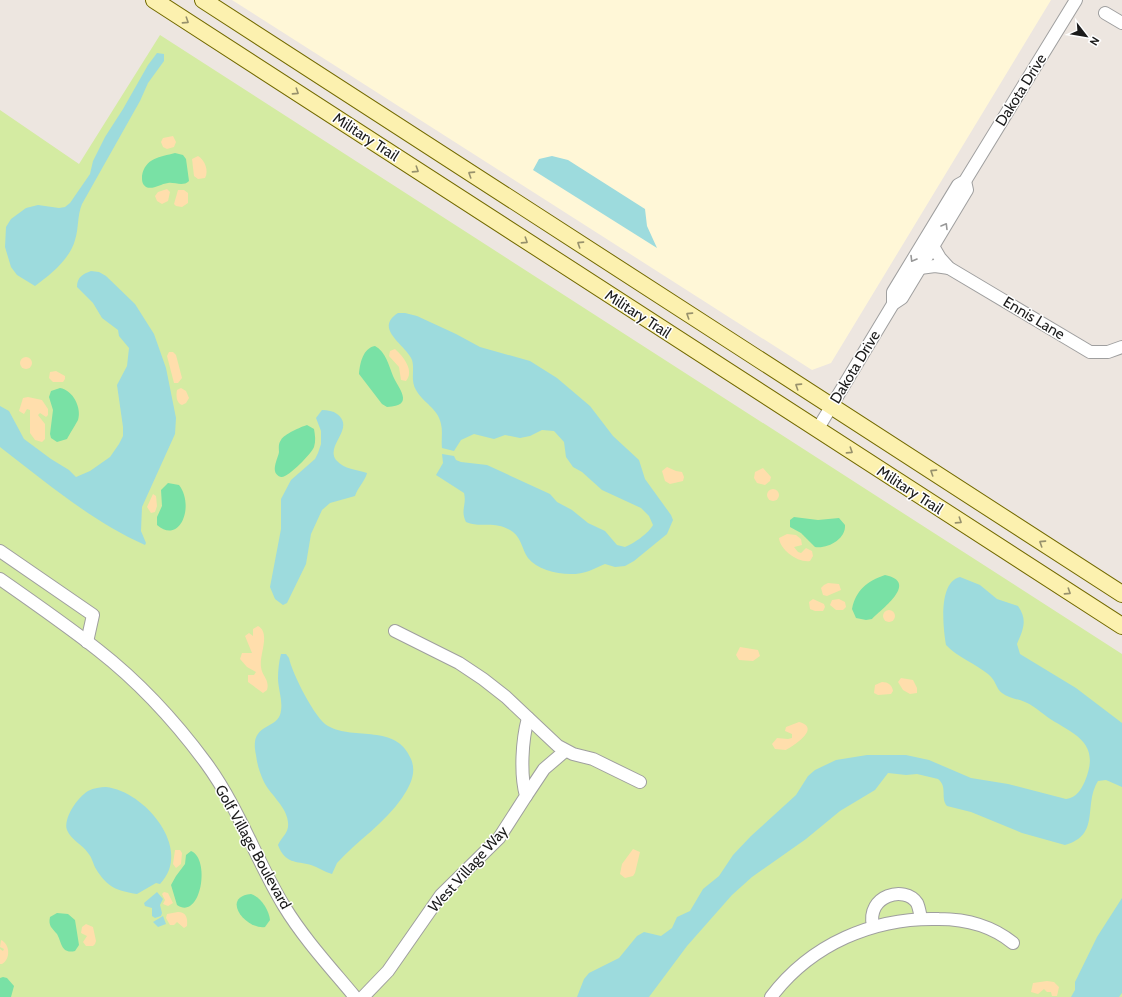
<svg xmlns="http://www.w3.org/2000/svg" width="1122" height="997" font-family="Cabin,sans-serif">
  <rect width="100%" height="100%" fill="#ede6e0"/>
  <!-- education -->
  <path fill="#fff7d7" d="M232 0H1051L831 363 812 370Z"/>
  <!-- grass -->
  <path fill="#d4eba2" d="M160 35 1122 654V997H0V110L79 164Z"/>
  <!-- sand -->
  <g fill="#ffdeac">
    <path d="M173 136 176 142 174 147 167 149 163 147 161 142 163 138Z"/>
    <path d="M198 156C205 160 209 171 205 178L198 179 194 176 192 159Z"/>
    <path d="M167 189 170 192 168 201 162 204 157 201 155 196 158 192Z"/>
    <path d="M178 190H184L188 193V203L182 207 176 206 174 204Z"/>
    <path d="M395 349C403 356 415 371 406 381L401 380 399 367 389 356 390 351Z"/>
    <path d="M169 352H173L176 355 182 378 178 383H174L167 356Z"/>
    <circle cx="26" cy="363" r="6"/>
    <path d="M56 371 65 376V379L63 382H53L49 378 50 372Z"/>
    <path d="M181 388 186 391 189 398 186 403 182 405C176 403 176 395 177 390Z"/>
    <path d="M28 397 42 400 48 409V415L46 417 40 413 38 415 45 424V439L42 442 35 440 30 433V410L27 409 24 414 19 411 23 398Z"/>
    <path d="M667 467 676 471 682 472 684 477 683 481 670 484 665 481 662 471Z"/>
    <path d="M763 468 771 477 770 481 765 485 757 483 754 478 755 472Z"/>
    <circle cx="773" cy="495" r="6"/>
    <path d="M153 494 156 496 157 506 155 512 151 513 147 507Z"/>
    <path d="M787 534 796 535 801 539 802 545 794 547 798 552 801 553 806 548 812 551 813 556 810 561C798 563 780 550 779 538Z"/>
    <path d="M828 583 839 584 841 590 827 596 823 595 821 588 824 585Z"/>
    <path d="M813 599 824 604 825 607 823 611H815L810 609 809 602Z"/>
    <path d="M839 599 845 602 846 607 843 610H836L830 605 832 600Z"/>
    <circle cx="889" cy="616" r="6"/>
    <path d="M258 626C271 633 259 655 261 667 262 676 270 680 267 690L263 693 248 682V675H254L256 672 247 667 240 659 242 653H252L245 636 249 633 253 636V629Z"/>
    <path d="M740 647 758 650 760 656 753 661 739 660 736 655Z"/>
    <path d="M901 678 913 680 917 688V693L910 694 903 690 898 682Z"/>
    <path d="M882 682C888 682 892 685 893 691L891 694 878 695 874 693 875 685Z"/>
    <path d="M799 722C822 728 793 746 786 750L775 749 772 744 777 738 788 739 792 738V734L785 731 786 727Z"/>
    <path d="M633 849 640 852 635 873 633 876 625 878 620 874 622 864Z"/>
    <path d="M175 850H180L182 853 181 864 176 868 173 864Z"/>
    <path d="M164 892 168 893 173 903 168 906 163 904 165 900 162 894Z"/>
    <path d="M178 912C186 912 188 918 187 926L184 928 177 922 174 925H170L166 918 167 914Z"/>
    <path d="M86 924 93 927 96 941 95 944 93 946H86L83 942 87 936 81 933 82 927Z"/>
    <path d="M1 940C10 944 11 959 2 964H0V949L3 951 4 949 0 947Z"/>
    <path d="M1047 981 1054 982 1059 987 1057 996H1052L1051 992H1047L1044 989 1038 994 1031 992 1033 983Z"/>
  </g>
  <!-- pitch -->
  <g fill="#79e1a5">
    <path d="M175 153 183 155 186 159 189 181C183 187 175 182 168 183 160 184 153 190 146 187 142 184 142 181 142 176 145 158 160 157 175 153Z"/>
    <path d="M375 346C386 352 389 366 393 376 398 388 416 406 387 407L382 404 359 374C360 363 363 348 375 346Z"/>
    <path d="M60 388C73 390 82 408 78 420 76 424 69 435 67 439L57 442 51 438 50 434 53 410 49 397 51 391Z"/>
    <path d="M307 425 314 429C315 435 316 441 314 447 312 453 287 479 281 477 269 473 278 459 279 452 279 448 278 444 281 440 284 434 301 427 307 425Z"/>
    <path d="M168 483 179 485C195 506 180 545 157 525V517L162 506 161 490Z"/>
    <path d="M794 517 818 520 839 518 845 525C846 539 828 549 815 547L801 533 790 527V520Z"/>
    <path d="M885 575C919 582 883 608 872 619L866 620 856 618 852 609C856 590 867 581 885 575Z"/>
    <path d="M191 851C211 859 201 921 177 905L171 885 176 876 185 864 186 855Z"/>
    <path d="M251 894C261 897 269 910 270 920L265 927C246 930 220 897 251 894Z"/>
    <path d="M57 913 68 914 75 920 79 945 75 951C61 954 62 943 57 934 52 928 48 926 50 917Z"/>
    <path d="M3 977 7 978 14 986 11 997H0V978Z"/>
  </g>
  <!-- water -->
  <g fill="#9ddbdd">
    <path d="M157 53 164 54V61L148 83 140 101 82 204C77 216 79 228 75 240 70 259 50 275 35 286L17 275 11 267 5 247 6 227 11 219 26 208 38 205 59 208 65 207 70 203 90 174 93 161 105 137 123 109 148 65Z"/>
    <path d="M552 156 568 160 645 209 647 226 657 248 533 170 539 159Z"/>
    <path d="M91 271 99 272 106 276 135 304 154 334 166 368 176 418 175 434 142 507 141 531 146 543 145 545C91 521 46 482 0 447V406L9 411 24 439 51 459 69 470 76 477 90 471 110 457 119 444 123 436V427L117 385 127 366 129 348 119 336 118 330 102 318 93 303 77 287C77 277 83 274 91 271Z"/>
    <path d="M398 313H405L417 316 456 334 480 347 530 361 557 378 590 406 613 436 639 460 645 479 671 515 673 520 667 534 634 561 625 566 615 567 605 564C599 566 595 569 589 571 572 578 540 573 528 558 522 550 522 539 513 532 494 519 482 529 466 522 460 510 467 505 464 493L436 475 443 463 442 454 454 456 456 460 461 462 487 465 550 494 557 502 572 510 588 523 605 531 617 545 625 547C633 544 649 533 653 525L649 516 641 508 602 490 582 472 573 467 566 457 564 442 554 431 542 430 530 436 520 438 505 435 494 439 474 434 461 440 454 451 442 448C441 440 443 432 441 424 438 408 423 403 416 390 410 380 415 370 412 360 406 345 373 329 398 313Z"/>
    <path d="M322 410C328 410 333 411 337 414 356 428 325 445 336 460 345 470 356 469 367 473 365 481 358 487 355 496L330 503 322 510 311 534 306 564 287 603 283 605 275 599 270 587 281 529V499L291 480 315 459 318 453 321 444V431L316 418Z"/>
    <path d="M960 577 980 585 997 599 1018 606C1028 620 1023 630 1017 644L1020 654 1076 688 1122 723V787L1106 780 1098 781C1083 805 1101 835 1065 845L1022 833 971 812 947 806C940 798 948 787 938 779L917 774 906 775 888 773 875 790 840 811 806 839 752 877 732 895 687 946 649 997H577L584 979 589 973 619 958 637 936 644 932 661 936 672 928 677 917 690 911 703 889 719 876 733 855 751 836 796 795 808 776 815 770 836 760 867 755H906L929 760 971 778 1008 784 1066 799C1076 798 1081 790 1085 781 1099 747 1081 737 1055 722 1044 716 1037 707 1025 702 1018 699 1008 698 1002 693 996 689 996 680 988 674 976 664 957 657 946 645 943 628 938 582 960 577Z"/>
    <path d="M281 654H286L289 658C292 673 315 719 328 726 355 741 396 723 411 759 417 773 410 786 402 798 385 823 357 841 337 863L332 874C324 872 318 867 311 865 296 861 285 864 278 845 281 838 287 834 288 827 290 809 271 796 264 782 260 774 257 764 256 755 249 724 274 730 280 715 284 703 278 690 278 678 278 670 279 661 281 654Z"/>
    <path d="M106 787C145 791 194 850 160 884L156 883 137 894C117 891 107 887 96 869 93 864 92 857 88 853 82 844 71 840 67 830 63 818 78 797 88 791 94 788 100 787 106 787Z"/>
    <path d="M157 892 163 899 160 905 162 913 161 916 155 918 152 916V908L145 906 144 903Z"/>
    <path d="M1122 898V993L1119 997H1071L1075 990V982L1097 937Z"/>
    <path d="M163 916 166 924 158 927 153 922Z"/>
  </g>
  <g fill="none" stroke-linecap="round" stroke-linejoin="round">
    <defs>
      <g id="minor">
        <path d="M1105 13 1122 23"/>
        <path d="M933 246 940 258 949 268 1090 352H1108L1122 347"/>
        <path d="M920 268 935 266 949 268"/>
        <path d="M893 304V292L958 185 965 181 1076 0"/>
        <path d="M817 430 893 304 902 298 967 190 965 181"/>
        <path d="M0 551 93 615 87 642"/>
        <path d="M0 579C33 602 66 625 98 650 139 682 175 721 206 763 239 808 256 860 284 906 304 939 331 968 355 997"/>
        <path d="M395 631 459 663 483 679 506 697 558 746 573 754 593 759 640 782"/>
        <path d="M526 796 544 769 565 751"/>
        <path d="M873 926C866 895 905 885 917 903 919 907 920 914 921 918"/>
        <path d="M363 997 388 971 441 895 499 838 526 796C520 774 522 740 528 718"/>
        <path d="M771 997C811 944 874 917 939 919 966 919 992 926 1013 943"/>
      </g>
      <g id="secondary">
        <path d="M154 0 1122 626"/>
        <path d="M203 0 1122 594"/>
      </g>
    </defs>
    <!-- minor casing -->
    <use href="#minor" stroke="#9f9f9f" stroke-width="14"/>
    <!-- secondary casing -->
    <use href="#secondary" stroke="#736a00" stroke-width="18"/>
    <!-- minor -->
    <use href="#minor" stroke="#fff" stroke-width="12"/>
    <!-- secondary -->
    <use href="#secondary" stroke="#fcf1af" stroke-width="16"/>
  </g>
  <!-- one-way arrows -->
  <defs><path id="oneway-chevron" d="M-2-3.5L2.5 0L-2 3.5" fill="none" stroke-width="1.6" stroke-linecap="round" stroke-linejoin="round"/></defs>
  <g stroke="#97916c">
    <use href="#oneway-chevron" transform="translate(186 21) rotate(33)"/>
    <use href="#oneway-chevron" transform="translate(296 92) rotate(33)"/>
    <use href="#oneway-chevron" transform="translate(416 170) rotate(33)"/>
    <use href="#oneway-chevron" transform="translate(471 174) rotate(-147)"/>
    <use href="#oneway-chevron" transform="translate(525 241) rotate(33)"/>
    <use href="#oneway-chevron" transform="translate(580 244) rotate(-147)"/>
    <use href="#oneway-chevron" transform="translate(689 315) rotate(-147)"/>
    <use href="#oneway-chevron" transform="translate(798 386) rotate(-147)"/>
    <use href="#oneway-chevron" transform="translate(850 451) rotate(33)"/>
    <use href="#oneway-chevron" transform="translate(933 472) rotate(-147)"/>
    <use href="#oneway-chevron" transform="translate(959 521) rotate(33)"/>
    <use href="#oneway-chevron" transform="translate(1042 543) rotate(-147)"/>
    <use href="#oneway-chevron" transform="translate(1068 592) rotate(33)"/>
  </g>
  <g stroke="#989898">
    <use href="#oneway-chevron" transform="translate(945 226) rotate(-59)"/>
    <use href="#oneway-chevron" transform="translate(913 259) rotate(121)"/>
  </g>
  <g text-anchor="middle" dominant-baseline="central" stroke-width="3" stroke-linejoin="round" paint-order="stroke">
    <!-- street labels -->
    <g font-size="15" fill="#1b1b1b" stroke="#fff">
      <text transform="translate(1021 90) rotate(-58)">Dakota Drive</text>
      <text transform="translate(366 137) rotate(33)">Military Trail</text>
      <text transform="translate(638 314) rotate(33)">Military Trail</text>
      <text transform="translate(1034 318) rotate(31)">Ennis Lane</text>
      <text transform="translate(855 367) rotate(-59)">Dakota Drive</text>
      <text transform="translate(910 490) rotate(33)">Military Trail</text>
      <text transform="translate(253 847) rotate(61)">Golf Village Boulevard</text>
      <text transform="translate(468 869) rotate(-48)">West Village Way</text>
    </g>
  </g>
  <!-- north arrow -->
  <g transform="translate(1086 36) rotate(121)" stroke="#ffffff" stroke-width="3" paint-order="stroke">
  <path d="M0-3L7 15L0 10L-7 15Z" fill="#1b1b1b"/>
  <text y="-6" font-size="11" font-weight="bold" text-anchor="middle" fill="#1b1b1b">N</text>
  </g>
</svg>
